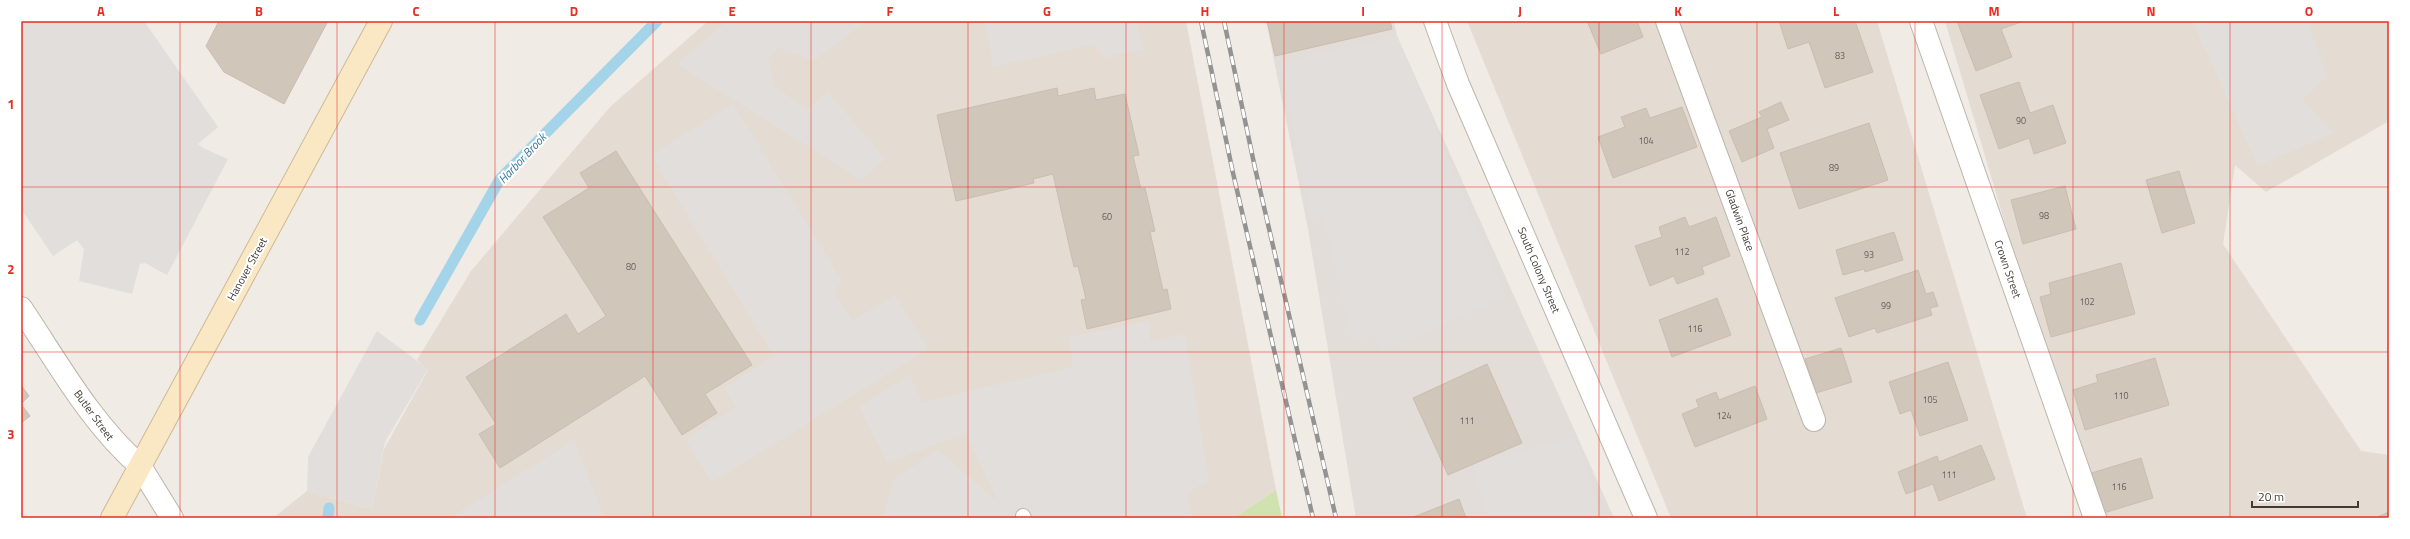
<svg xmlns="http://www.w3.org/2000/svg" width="2410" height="539" font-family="'Titillium Web',sans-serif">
  <rect width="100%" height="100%" fill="#f0ebe4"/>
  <!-- residential -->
  <g fill="#e4dcd2">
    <path d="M708 21H1186L1276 490 1234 518H273L307 491 372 509 384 449 428 370 417 360 471 271 610 107Z"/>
    <path d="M1467 21H1877L2027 518H1671Z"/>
    <path d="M1945 21H2389V121L2266 192 2235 165 2223 244 2361 451 2389 455V518H2101L2020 274Z"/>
  </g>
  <!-- industrial -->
  <path fill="#e2ddd9" d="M1266 21H1394L1397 36 1614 518H1356L1308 229Z"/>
  <!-- green -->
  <path fill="#d0e2af" d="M1276 490 1282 518H1234Z"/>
  <!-- parking -->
  <g fill="#e1dedc">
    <path d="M21 21H144L218 127 198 144 203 148 228 159 167 275 145 263 140 264 132 294 79 281 84 249 77 240 53 256 21 209Z"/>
    <path d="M727 21H861L863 24 813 61 779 47 768 60 775 87 807 109 828 92 885 159 861 180 677 64Z"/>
    <path d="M984 21H1137L1143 49 1103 58 1094 44 994 67Z"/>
    <path d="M2192 21H2307L2327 77 2302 99 2333 133 2258 166Z"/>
    <path d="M1397 36 1506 296 1381 352 1373 334 1353 342 1323 216 1310 218 1280 62Z"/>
    <path d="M733 104 842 281 834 292 852 321 895 296 928 349 712 482 685 439 736 407 724 388 774 356 651 155Z"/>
    <path d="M1149 321 1150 342 1185 334 1209 481 1186 493 1192 517 882 518 894 479 938 450 999 503 965 433 888 463 859 407 910 375 922 402 1073 367 1069 337Z"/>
    <path d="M377 331 428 369 385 442 372 509 307 491 308 457Z"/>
    <path d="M1575 437 1603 518H1486L1473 464Z"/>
    <path d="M574 440 604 518H450Z"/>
  </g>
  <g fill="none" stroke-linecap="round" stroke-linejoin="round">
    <!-- stream -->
    <g stroke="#a3d4e9" stroke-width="11">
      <path d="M420 320 500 179 657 21"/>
      <path d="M328 518 329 508"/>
    </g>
  </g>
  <!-- building -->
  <g fill="#d1c6ba" stroke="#cbbdae">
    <path d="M219 21H328L284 104 224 72 206 46Z"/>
    <path d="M1267 21H1390L1392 29 1275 56Z"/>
    <path d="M1587 21H1637L1643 37 1601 54Z"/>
    <path d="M1779 21H1855L1873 72 1825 88 1809 42 1788 49Z"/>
    <path d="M1957 21H2024L2001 29 2012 57 1976 71Z"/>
    <path d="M2019 82 2030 113 2053 105 2066 143 2034 154 2029 138 1999 149 1980 95Z"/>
    <path d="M1057 88 1058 96 1094 88 1096 100 1125 94 1139 155 1133 156 1141 189 1145 188 1155 231 1150 232 1163 290 1167 289 1171 309 1087 329 1081 300 1086 299 1078 266 1074 267 1053 174 1033 179 1034 183 956 201 937 115Z"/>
    <path d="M1781 102 1789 120 1767 129 1774 148 1742 162 1729 131 1762 117 1759 112Z"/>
    <path d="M1682 107 1697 147 1613 178 1598 137 1625 127 1621 117 1646 108 1650 118Z"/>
    <path d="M1869 123 1888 180 1799 209 1780 153Z"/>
    <path d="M616 151 752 365 705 394 717 413 682 435 645 376 500 468 479 434 496 424 466 377 566 314 578 334 606 316 543 217 589 188 580 173Z"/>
    <path d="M2179 171 2195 223 2162 233 2146 180Z"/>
    <path d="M2065 186 2076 229 2023 244 2011 200Z"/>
    <path d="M1685 217 1689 227 1716 217 1730 256 1702 267 1704 274 1677 284 1674 276 1650 286 1635 246 1662 237 1659 227Z"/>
    <path d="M1894 232 1903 260 1865 272 1864 269 1843 275 1836 250Z"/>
    <path d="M2121 263 2135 314 2051 337 2040 297 2051 294 2049 283Z"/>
    <path d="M1918 270 1926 294 1933 292 1938 306 1930 308 1932 315 1877 333 1875 328 1849 337 1835 298Z"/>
    <path d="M1717 298 1731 335 1672 357 1659 320Z"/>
    <path d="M1841 348 1852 382 1816 393 1805 359Z"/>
    <path d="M2155 358 2169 405 2085 430 2073 390 2098 382 2096 375Z"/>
    <path d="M1948 362 1968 420 1920 436 1911 410 1900 414 1889 382Z"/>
    <path d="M1487 364 1522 443 1448 475 1413 398Z"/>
    <path d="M21 385 29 396 21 404 30 416 21 423Z"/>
    <path d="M1755 386 1767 419 1695 447 1682 414 1699 407 1696 400 1716 392 1719 400Z"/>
    <path d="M1981 445 1995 479 1939 501 1933 484 1906 494 1898 472 1937 456 1939 462Z"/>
    <path d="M2141 458 2153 498 2097 515 2085 475Z"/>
    <path d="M1459 499 1466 518H1411Z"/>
    <path d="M2389 512V518H2375Z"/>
  </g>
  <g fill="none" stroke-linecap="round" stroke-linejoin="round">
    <defs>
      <path id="service" d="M1023 516 1024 518"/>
      <g id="minor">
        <path d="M1435 21 1458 84 1646 518"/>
        <path d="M1667 21 1814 420"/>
        <path d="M140 466 172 518"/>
      </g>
      <g id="tertiary">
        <path d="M1921 21 2095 518"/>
        <path d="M21 308C58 363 90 422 140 466"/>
      </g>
      <path id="secondary" d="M112 518 381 21"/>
    </defs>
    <!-- service casing -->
    <use href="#service" stroke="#beb5aa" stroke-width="16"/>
    <!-- minor casing -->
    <use href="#minor" stroke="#beb5aa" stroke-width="24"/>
    <!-- tertiary casing -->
    <use href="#tertiary" stroke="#beb5aa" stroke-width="24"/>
    <!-- secondary casing -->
    <use href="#secondary" stroke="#cdb996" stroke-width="24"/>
    <!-- service -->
    <use href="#service" stroke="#fff" stroke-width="14"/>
    <!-- minor -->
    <use href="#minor" stroke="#fff" stroke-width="22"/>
    <!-- tertiary -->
    <use href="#tertiary" stroke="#fff" stroke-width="22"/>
    <!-- secondary -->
    <use href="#secondary" stroke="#fae8c4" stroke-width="22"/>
    <defs>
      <g id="rail">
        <path d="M1201 21 1233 173 1313 518"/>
        <path d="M1224 21 1255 168 1336 518"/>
      </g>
    </defs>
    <!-- rail casing -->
    <use href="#rail" stroke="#939393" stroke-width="4.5"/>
    <!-- rail -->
    <use href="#rail" stroke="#fff" stroke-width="3" stroke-dasharray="9" stroke-linecap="butt"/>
  </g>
  <!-- grid -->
  <path fill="none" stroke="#e92d22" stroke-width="1" stroke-opacity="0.55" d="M180 21V518M337 21V518M495 21V518M653 21V518M811 21V518M968 21V518M1126 21V518M1284 21V518M1442 21V518M1599 21V518M1757 21V518M1915 21V518M2073 21V518M2230 21V518M21 187H2389M21 352H2389"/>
  <g text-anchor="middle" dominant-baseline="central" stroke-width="4" stroke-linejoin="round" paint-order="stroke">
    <!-- number labels -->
    <g font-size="9" fill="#665e56">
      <text x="1840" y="55">83</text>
      <text x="2021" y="120">90</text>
      <text x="1646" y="140">104</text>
      <text x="1834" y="167">89</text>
      <text x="2044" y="215">98</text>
      <text x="1107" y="216">60</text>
      <text x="1682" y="251">112</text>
      <text x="1869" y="254">93</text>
      <text x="631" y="266">80</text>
      <text x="2087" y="301">102</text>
      <text x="1886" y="305">99</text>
      <text x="1695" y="328">116</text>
      <text x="2121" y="395">110</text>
      <text x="1930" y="399">105</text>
      <text x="1724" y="415">124</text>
      <text x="1467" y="420">111</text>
      <text x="1949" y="474">111</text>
      <text x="2119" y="486">116</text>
    </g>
    <!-- street labels -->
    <g font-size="11" fill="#423b34" stroke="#fff">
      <text transform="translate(1740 220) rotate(70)">Gladwin Place</text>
      <text transform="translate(247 269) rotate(-61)">Hanover Street</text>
      <text transform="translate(2008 269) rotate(71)">Crown Street</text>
      <text transform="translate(1539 270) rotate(67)">South Colony Street</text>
      <text transform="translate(94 415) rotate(54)">Butler Street</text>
    </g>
    <!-- water labels -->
    <g font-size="12" font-style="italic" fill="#357a9d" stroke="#fff">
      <text transform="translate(522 158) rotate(-47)">Harbor Brook</text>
    </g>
  </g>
  <!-- border -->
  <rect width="2410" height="539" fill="none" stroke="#ffffff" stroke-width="44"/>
  <!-- scale -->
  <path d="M2252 501v6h106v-6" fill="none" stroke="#423b34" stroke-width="2"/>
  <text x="2258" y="501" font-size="12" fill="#423b34" stroke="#ffffff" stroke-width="3" paint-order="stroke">20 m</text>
  <rect x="22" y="22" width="2366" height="495" fill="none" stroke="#e92d22" stroke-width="1.5"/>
  <g font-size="13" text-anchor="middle" font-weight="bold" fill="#e92d22">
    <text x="101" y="16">A</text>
    <text x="259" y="16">B</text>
    <text x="416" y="16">C</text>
    <text x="574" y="16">D</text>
    <text x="732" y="16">E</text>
    <text x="890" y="16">F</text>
    <text x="1047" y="16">G</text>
    <text x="1205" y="16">H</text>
    <text x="1363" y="16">I</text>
    <text x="1520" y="16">J</text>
    <text x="1678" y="16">K</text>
    <text x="1836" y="16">L</text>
    <text x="1994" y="16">M</text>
    <text x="2151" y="16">N</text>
    <text x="2309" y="16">O</text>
    <text x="11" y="109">1</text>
    <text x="11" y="274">2</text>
    <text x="11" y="439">3</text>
  </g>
</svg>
